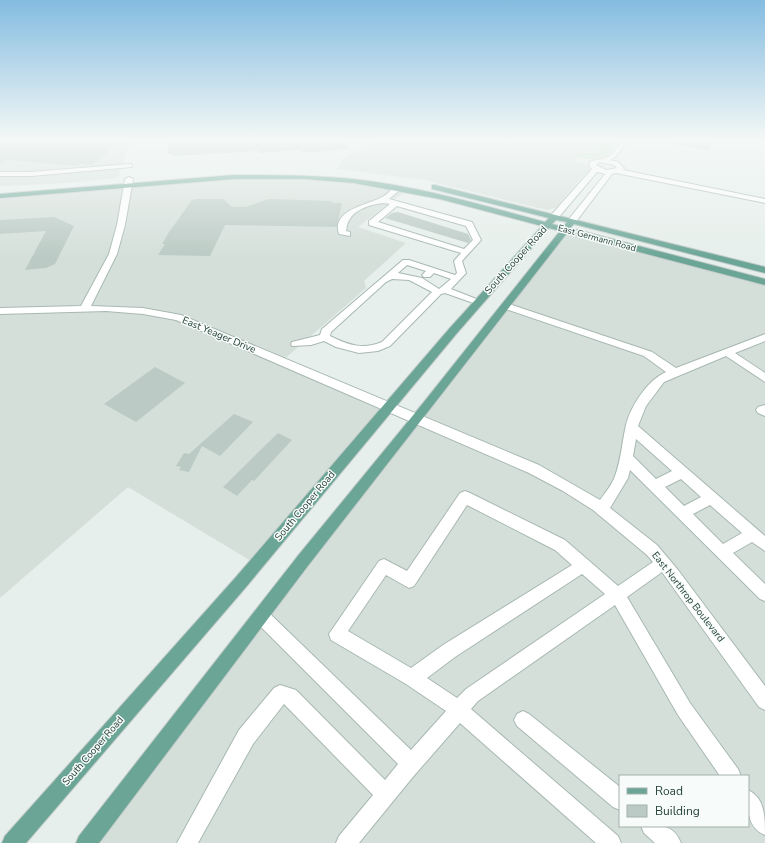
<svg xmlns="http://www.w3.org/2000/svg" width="765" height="843" font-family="'Nunito Sans',sans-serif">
  <rect width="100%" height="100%" fill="#e6efeb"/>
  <!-- built -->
  <g fill="#d4dfda" fill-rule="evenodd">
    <path d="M0 140H130L118 178 53 184 0 186Z"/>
    <path d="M374 140H622L604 158H577L574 161 588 165 590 170 583 176 555 208 547 210 425 180 337 169 343 159Z"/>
    <path d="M305 177 408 189 358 227 406 243 364 281 366 288 282 361 388 408 256 564 128 487 0 598V196L207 178Z"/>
    <path d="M566 229 765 282V843H87ZM620 776H748V826H620Z"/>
  </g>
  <!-- green -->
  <path fill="#bfe0c8" d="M606 140H621L618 143 613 140 612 142 616 145C605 158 594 163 576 156L577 154 593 153Z"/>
  <!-- building -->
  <g fill="#bbcac4">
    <path d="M0 140H122L92 165 80 164 78 166 7 160 0 165Z"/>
    <path d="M202 140H345L348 149 317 152H302V150L259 153V151L174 156 167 153 170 142Z"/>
    <path d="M677 140H704L713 142 708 151 676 144Z"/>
    <path d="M197 199H223L232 207H246L269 199 333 201 332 203H342L337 227 225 225 210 256 158 255 165 244H162L169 232 192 200Z"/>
    <path d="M398 212 468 234 471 240 468 243 385 218 392 213Z"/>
    <path d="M54 217 74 226 55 264 46 268 25 270 46 231 0 234V220Z"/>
    <path d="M155 367 185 383 136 422 104 404Z"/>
    <path d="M234 414 253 422 220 456 202 446 189 472 179 470 181 467 176 466 184 453 189 454Z"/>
    <path d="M278 433 292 440 254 481 252 480 237 496 223 487Z"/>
  </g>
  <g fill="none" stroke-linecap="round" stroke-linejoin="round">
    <defs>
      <g id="minor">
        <path d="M623 140H629L615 157 610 160 618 162 624 168 623 170 765 199V203L616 173 612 174 575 223H569V219L605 174 597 172 558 218H552V214L592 169 589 165 591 161 603 159 611 155ZM599 162 614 165 617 168 606 170 596 165Z"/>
        <path d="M130 164 132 165V167L31 176H0V172H31Z"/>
        <path d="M129 177 133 179 125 225 117 254 91 306 143 308 181 315 539 465 600 500C605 493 612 485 615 476 621 460 622 442 626 425 631 405 648 380 666 372L644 356 503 308 501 306 503 304H509L652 352 676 368 765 334V341L735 353 765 373V382L726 356 664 382 646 406 638 426 765 536V551L752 542 733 553 765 584V601L760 599 630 470 628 478 610 508 657 545 678 570 765 686V710L759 707 662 572 627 597 690 703 738 769 741 776H720L678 715 615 605 478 701 471 709 618 836 621 843H596L460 723 412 778 359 843H336L339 836 373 795 284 704 253 744 198 843H177L239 730 274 688 280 685 296 690 385 780 398 764 255 621 253 616 255 611 261 608 267 611 411 750 446 711 406 684 331 640 329 634 379 561 384 559 407 571 460 493 465 491 470 493 565 540 618 586 653 562 647 555 593 510 563 491 529 473 176 320 143 314 106 311 0 314V308L81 306 109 254 117 225 125 179ZM636 439 672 471 656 479 633 456ZM681 479 701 497 684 506 665 487ZM467 505 555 550 572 565 443 645 411 668 348 631 386 575 409 588 414 586ZM710 505 742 533 723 544 693 514ZM582 574 605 594 466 689 457 698 427 678 455 657Z"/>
        <path d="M395 186 402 188 389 199 472 222 481 240 462 261 466 273 451 289 484 302 479 305 445 293 441 294 390 346 378 351 359 353 336 347 324 341 311 345 292 346 291 344 292 342 320 335 322 329 403 260H409L455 275 457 273 454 261 461 253 369 225V221L390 204C379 201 356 208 350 219 347 222 347 227 346 231L350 232V236L339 234C331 210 367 205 380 198 386 196 391 190 395 186ZM397 206 466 226 473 240 464 249 378 222ZM407 265 426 271 422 275 424 277H430L434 273 451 279 439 289 422 278 398 273ZM392 279 409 280 432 292 382 342C363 350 348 345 330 336L331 332 386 282Z"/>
        <path d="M765 405V416L758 413 756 410 758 407Z"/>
        <path d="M523 711 529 714 620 787V810L613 807 517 726 514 720 517 714Z"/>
        <path d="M748 790C765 798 765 817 765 835 746 827 748 808 748 790Z"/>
        <path d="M641 826C659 826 673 823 681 843H655L644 833Z"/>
      </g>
      <path id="major" d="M234 175C274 175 313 175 353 179 418 186 482 205 545 222L549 218 432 189V185H435L765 267V273L574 224 570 228 765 279V285L567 233 307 567 99 843H76L79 836 297 557 424 402 560 231 549 228 457 333 246 587 26 843H2L5 836 236 577 449 329 542 226 440 199 354 183 305 179H234L0 198V194ZM556 220 567 222 563 227 552 224Z"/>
    </defs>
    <!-- minor casing -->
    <use href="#minor" stroke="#a8b8b2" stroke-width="2"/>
    <!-- major casing -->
    <use href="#major" stroke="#c2cac8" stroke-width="2"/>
    <!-- minor -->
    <use href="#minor" fill="#fff" fill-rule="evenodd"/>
    <!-- major -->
    <use href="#major" fill="#6aa596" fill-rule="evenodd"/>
  </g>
  <!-- sky -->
  <linearGradient id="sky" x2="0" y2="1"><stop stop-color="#84bce0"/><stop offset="0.54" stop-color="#f4f8f6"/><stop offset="1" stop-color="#f4f8f6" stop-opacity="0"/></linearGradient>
  <rect width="765" height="258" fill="url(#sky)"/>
  <g text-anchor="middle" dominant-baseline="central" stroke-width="3" stroke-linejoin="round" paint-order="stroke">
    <!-- far-street labels -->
    <g font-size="9" fill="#24423a" stroke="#f7fbf9">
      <text transform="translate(597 238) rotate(15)">East Germann Road</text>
    </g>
    <!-- street labels -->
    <g font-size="10" fill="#24423a" stroke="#f7fbf9">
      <text transform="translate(516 260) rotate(-48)">South Cooper Road</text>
      <text transform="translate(219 335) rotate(23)">East Yeager Drive</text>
      <text transform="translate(305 506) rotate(-50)">South Cooper Road</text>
      <text transform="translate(688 597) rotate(52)">East Northrop Boulevard</text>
      <text transform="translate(93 751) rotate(-49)">South Cooper Road</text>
    </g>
  </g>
  <!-- legend -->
  <rect x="619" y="775" width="130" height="52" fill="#f7fbf9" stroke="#a3b1ad"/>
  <rect x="627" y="788" width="20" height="6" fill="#6aa596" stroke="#a3b1ad"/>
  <text x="655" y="795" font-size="12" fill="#24423a">Road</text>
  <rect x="627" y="805" width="20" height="12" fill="#bbcac4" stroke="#a3b1ad"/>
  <text x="655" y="815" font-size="12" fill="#24423a">Building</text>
</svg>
